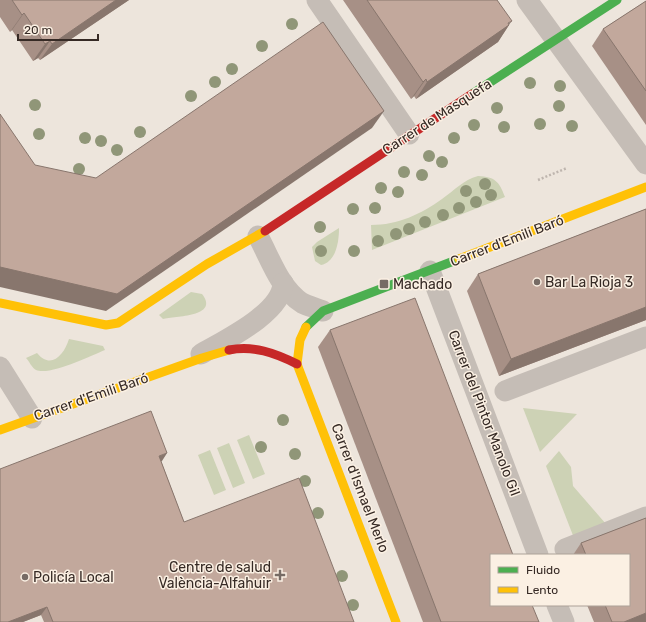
<svg xmlns="http://www.w3.org/2000/svg" width="646" height="622" font-family="Rubik,sans-serif">
  <rect width="100%" height="100%" fill="#ede5dc"/>
  <!-- green -->
  <g fill="#cdd2b5">
    <path d="M478 176C495 177 499 181 505 197L372 250 371 225C398 225 421 214 442 199 455 190 463 180 478 176Z"/>
    <path d="M339 228C339 242 336 262 321 265L315 261 312 247 317 242Z"/>
    <path d="M191 292 202 294C220 317 175 316 163 319L159 315Z"/>
    <path d="M69 339 103 346 105 350C90 356 50 376 36 370 32 368 29 361 26 358L37 353C51 370 64 355 69 339Z"/>
    <path d="M523 408 577 414 540 452Z"/>
    <path d="M249 435 265 474 253 479 237 440Z"/>
    <path d="M229 443 245 483 233 488 217 448Z"/>
    <path d="M210 450 226 490 214 495 198 455Z"/>
    <path d="M559 451 571 467 573 486 606 524 574 538 546 466Z"/>
  </g>
  <g fill="none" stroke-linecap="round" stroke-linejoin="round">
    <!-- path -->
    <path stroke="#beb5ae" stroke-width="2.5" stroke-dasharray="2 2" stroke-linecap="butt" d="M538 180 567 168"/>
    <!-- street -->
    <g stroke="#c5bdb6" stroke-width="21">
      <path d="M317 0 409 134"/>
      <path d="M527 0 646 164"/>
      <path d="M258 236C270 258 280 289 302 303 308 306 316 308 323 311"/>
      <path d="M430 271 538 555"/>
      <path d="M201 354C225 340 282 313 283 283"/>
      <path d="M0 367 32 418"/>
      <path d="M505 391 646 337"/>
      <path d="M565 549 646 517"/>
      <path d="M557 605 564 622"/>
    </g>
    <!-- fast -->
    <g stroke="#4caf50" stroke-width="9">
      <path d="M472 94 617 0"/>
      <path d="M306 327 323 311 459 259"/>
    </g>
    <!-- slow -->
    <g stroke="#ffc107" stroke-width="9">
      <path d="M459 259 646 187"/>
      <path d="M0 303 106 325 118 323 207 264 265 231"/>
      <path d="M306 327 300 340 297 364 396 622"/>
      <path d="M0 430 202 358 229 350"/>
    </g>
    <!-- jam -->
    <g stroke="#c62828" stroke-width="9">
      <path d="M265 231 472 94"/>
      <path d="M229 350C253 345 275 353 297 364"/>
    </g>
  </g>
  <!-- trees -->
  <g fill="#909678">
    <circle cx="292" cy="24" r="6"/>
    <circle cx="262" cy="46" r="6"/>
    <circle cx="232" cy="69" r="6"/>
    <circle cx="215" cy="82" r="6"/>
    <circle cx="530" cy="83" r="6"/>
    <circle cx="560" cy="86" r="6"/>
    <circle cx="191" cy="96" r="6"/>
    <circle cx="35" cy="105" r="6"/>
    <circle cx="559" cy="106" r="6"/>
    <circle cx="497" cy="108" r="6"/>
    <circle cx="540" cy="124" r="6"/>
    <circle cx="474" cy="125" r="6"/>
    <circle cx="572" cy="126" r="6"/>
    <circle cx="504" cy="127" r="6"/>
    <circle cx="140" cy="132" r="6"/>
    <circle cx="39" cy="134" r="6"/>
    <circle cx="85" cy="138" r="6"/>
    <circle cx="454" cy="138" r="6"/>
    <circle cx="101" cy="141" r="6"/>
    <circle cx="117" cy="150" r="6"/>
    <circle cx="429" cy="156" r="6"/>
    <circle cx="442" cy="162" r="6"/>
    <circle cx="79" cy="169" r="6"/>
    <circle cx="404" cy="172" r="6"/>
    <circle cx="422" cy="175" r="6"/>
    <circle cx="485" cy="184" r="6"/>
    <circle cx="381" cy="188" r="6"/>
    <circle cx="466" cy="191" r="6"/>
    <circle cx="398" cy="192" r="6"/>
    <circle cx="491" cy="195" r="6"/>
    <circle cx="476" cy="202" r="6"/>
    <circle cx="375" cy="208" r="6"/>
    <circle cx="459" cy="208" r="6"/>
    <circle cx="353" cy="209" r="6"/>
    <circle cx="443" cy="215" r="6"/>
    <circle cx="425" cy="222" r="6"/>
    <circle cx="320" cy="227" r="6"/>
    <circle cx="409" cy="229" r="6"/>
    <circle cx="396" cy="234" r="6"/>
    <circle cx="378" cy="241" r="6"/>
    <circle cx="321" cy="251" r="6"/>
    <circle cx="354" cy="251" r="6"/>
    <circle cx="283" cy="420" r="6"/>
    <circle cx="261" cy="447" r="6"/>
    <circle cx="295" cy="454" r="6"/>
    <circle cx="305" cy="481" r="6"/>
    <circle cx="318" cy="513" r="6"/>
    <circle cx="342" cy="576" r="6"/>
    <circle cx="353" cy="605" r="6"/>
  </g>
  <!-- wall -->
  <g fill="#a79086">
    <path d="M0 0H129L40 60 38 58 33 61 12 30 10 32 0 17Z"/>
    <path d="M343 0H497L509 25 498 42 416 99 414 96 411 99Z"/>
    <path d="M646 1V125L592 46 603 29Z"/>
    <path d="M646 209V320L499 376 467 291 478 274Z"/>
    <path d="M330 330 539 622H423L318 347Z"/>
    <path d="M167 453 161 461 184 522 354 622H44L41 615 23 622H0Z"/>
    <path d="M646 518V622H594L587 605H629V555H573L581 543Z"/>
  </g>
  <!-- shaded-wall -->
  <g fill="#88766d">
    <path d="M116 0H129L40 60 52 44Z"/>
    <path d="M24 13 12 30 10 32 22 15Z"/>
    <path d="M512 21 507 27 509 25 498 42 416 99 427 82Z"/>
    <path d="M50 41 38 58 33 61 45 44Z"/>
    <path d="M426 79 414 96 411 99 423 82Z"/>
    <path d="M384 111 372 128 106 311 0 287V267Z"/>
    <path d="M646 307V320L499 376 511 359Z"/>
    <path d="M167 453 162 461 153 465 159 456Z"/>
    <path d="M47 607 41 615 23 622H8Z"/>
    <path d="M646 613V622H624Z"/>
  </g>
  <!-- building -->
  <g fill="#c2a89c" stroke="#88766d">
    <path d="M12 0H116L52 44 50 41 45 44 24 13 22 15Z"/>
    <path d="M367 0H497L512 21 508 23 509 25 427 82 426 79 423 82Z"/>
    <path d="M646 1V91L603 29Z"/>
    <path d="M323 22 384 111 117 294 0 267V114L35 165 96 178Z"/>
    <path d="M646 209V307L511 359 478 274Z"/>
    <path d="M415 298 513 555H491V605H532L539 622H441L330 330Z"/>
    <path d="M151 411 167 453 159 456 184 522 299 478 354 622H53L47 607 8 622H0V469Z"/>
    <path d="M646 518V613L624 622H612L605 605H629V555H586L581 543Z"/>
  </g>
  <!-- markers -->
  <g fill="#766b65" stroke="#fbf0e3" stroke-width="1.5">
    <circle cx="537" cy="282" r="4"/>
    <rect x="379" y="279" width="10" height="10" rx="2"/>
    <path d="M278 569h4v4h4v4h-4v4h-4v-4h-4v-4h4z"/>
    <circle cx="25" cy="577" r="4"/>
  </g>
  <g text-anchor="middle" dominant-baseline="central" stroke-width="3" stroke-linejoin="round" paint-order="stroke">
    <!-- street labels -->
    <g font-size="14" fill="#362a25" stroke="#fbf0e3">
      <text transform="translate(437 117) rotate(-33)">Carrer de Masquefa</text>
      <text transform="translate(507 241) rotate(-21)">Carrer d'Emili Baró</text>
      <text transform="translate(91 397) rotate(-19)">Carrer d'Emili Baró</text>
      <text transform="translate(484 413) rotate(69)">Carrer del Pintor Manolo Gil</text>
      <text transform="translate(360 488) rotate(69)">Carrer d'Ismael Merlo</text>
    </g>
    <!-- poi labels -->
    <g font-size="14" fill="#362a25" stroke="#fbf0e3" text-anchor="start">
      <text x="545" y="282">Bar La Rioja 3</text>
      <text x="393" y="284">Machado</text>
      <text x="271" y="567" text-anchor="end">Centre de salud<tspan x="271" dy="16">València-Alfahuir</tspan></text>
      <text x="33" y="577">Policía Local</text>
    </g>
  </g>
  <!-- legend -->
  <rect x="490" y="554" width="140" height="52" fill="#fbf0e3" stroke="#aca197"/>
  <rect x="498" y="567" width="20" height="6" fill="#4caf50" stroke="#aca197"/>
  <text x="526" y="574" font-size="12" fill="#362a25">Fluido</text>
  <rect x="498" y="587" width="20" height="6" fill="#ffc107" stroke="#aca197"/>
  <text x="526" y="594" font-size="12" fill="#362a25">Lento</text>
  <!-- scale -->
  <path d="M18 34v6h80v-6" fill="none" stroke="#362a25" stroke-width="2"/>
  <text x="24" y="34" font-size="12" fill="#362a25" stroke="#fbf0e3" stroke-width="3" paint-order="stroke">20 m</text>
</svg>
